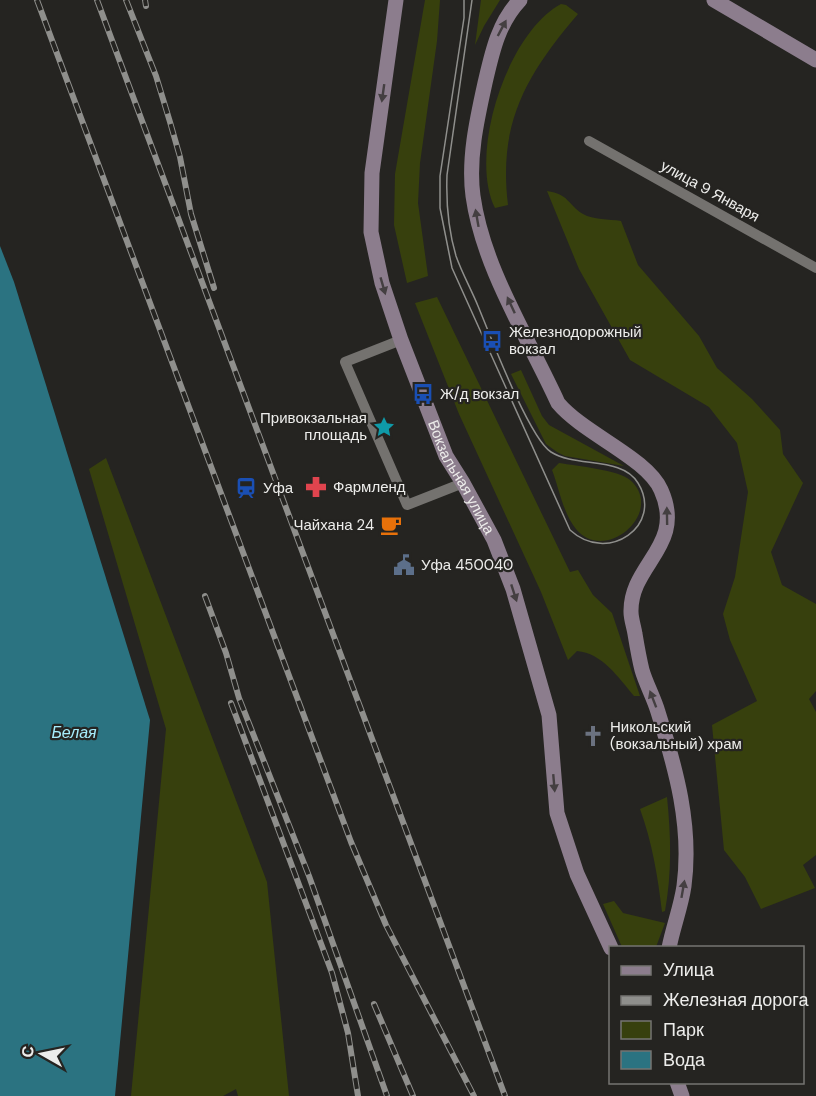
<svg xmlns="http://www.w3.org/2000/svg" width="816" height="1096" font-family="'DM Sans',sans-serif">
  <rect width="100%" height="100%" fill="#252421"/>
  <!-- green -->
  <g fill="#37400d">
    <path d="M425 0H440L437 41 420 163 418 203 428 276 407 283 394 225 395 174Z"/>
    <path d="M481 0H500L484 26 475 45Z"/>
    <path d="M561 4 566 5 578 14C526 75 498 123 508 205L495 208C468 154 507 33 561 4Z"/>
    <path d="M547 191C569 194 567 204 583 214 593 220 609 219 621 221L638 265 699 336 717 368 752 399 780 430 783 454 803 483 771 552 782 585 816 604V691L809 699 816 712V855L803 865 815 888 761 909 745 877 724 850 712 725 757 701 730 640 723 614 735 577 748 492 737 443 709 407 630 360 579 269Z"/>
    <path d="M437 297 570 572 578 570 593 595 612 613 640 696H634C619 678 602 653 577 651L568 660 541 592 459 414 415 303Z"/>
    <path d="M521 370 542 416 549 425 624 466 565 456 557 452 546 444 511 374Z"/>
    <path d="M106 458 267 882 289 1096H238L236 1089 223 1096H131L166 729 89 469Z"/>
    <path d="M559 463C577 466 619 470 630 480 666 511 606 565 576 529 563 513 559 488 552 470Z"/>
    <path d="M667 797C671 836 672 873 665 911L662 912C658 877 652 842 640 809Z"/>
    <path d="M614 901 623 913 665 923 656 947H622L603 904Z"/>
  </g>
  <!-- water -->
  <path fill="#2b7381" d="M0 246 14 282 150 720 115 1096H0Z"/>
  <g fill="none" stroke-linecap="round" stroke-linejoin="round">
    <!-- street -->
    <g stroke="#74726f" stroke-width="10">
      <path d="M589 141 816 268"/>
      <path d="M401 340 345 362 407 505 463 483"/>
    </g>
    <!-- secondary -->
    <g stroke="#8c7d8d" stroke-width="15">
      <path id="s1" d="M396 0 372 173 371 232 382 283 401 340 446 456 463 483 494 540 513 589 549 715 557 813 577 874 611 948"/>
      <path d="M520 0C498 23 492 53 485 83 477 119 468 159 473 196 483 268 528 337 558 403 584 434 647 458 661 490 686 546 630 564 631 612 631 619 634 627 635 634 637 646 639 658 642 670 646 684 654 698 658 712 676 769 692 826 684 886 681 907 673 927 669 948"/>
      <path d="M714 0 816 60"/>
      <path d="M677 1082 682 1096"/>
    </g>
    <!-- tram -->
    <path stroke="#8f8f8c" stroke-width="1.5" d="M464 0V18L440 176V208L452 268 570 530C608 565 664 525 638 483 622 456 576 468 551 452 529 438 490 335 478 306 471 289 462 273 456 256 448 229 446 202 447 175L472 0"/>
    <defs>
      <g id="rail">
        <path d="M37 0 351 842 386 925 474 1096"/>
        <path d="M97 0 505 1096"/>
        <path d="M126 0 156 76 170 122 180 157 191 214 214 288"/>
        <path d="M145 0 146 6"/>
        <path d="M205 596 226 653 239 698 309 876 387 1096"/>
        <path d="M231 703 332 973 348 1033 358 1096"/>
        <path d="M374 1004 413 1096"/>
      </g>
    </defs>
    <!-- rail casing -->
    <use href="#rail" stroke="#8f8f8c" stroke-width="6"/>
    <!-- rail -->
    <use href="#rail" stroke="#252421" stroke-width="4" stroke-dasharray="11" stroke-linecap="butt"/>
  </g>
  <!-- one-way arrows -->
  <defs><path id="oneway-solid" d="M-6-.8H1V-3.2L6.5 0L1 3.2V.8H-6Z" transform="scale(1.5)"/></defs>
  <g fill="#443f41">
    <use href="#oneway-solid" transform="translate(502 28) rotate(-62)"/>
    <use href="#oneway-solid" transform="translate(383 93) rotate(98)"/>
    <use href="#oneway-solid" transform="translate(477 218) rotate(-100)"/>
    <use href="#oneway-solid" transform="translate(383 286) rotate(74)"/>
    <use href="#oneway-solid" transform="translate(511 305) rotate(-115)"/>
    <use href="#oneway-solid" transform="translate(667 516) rotate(-91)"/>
    <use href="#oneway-solid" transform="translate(514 593) rotate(72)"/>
    <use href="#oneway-solid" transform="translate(653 699) rotate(-111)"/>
    <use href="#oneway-solid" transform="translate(554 783) rotate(85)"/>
    <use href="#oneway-solid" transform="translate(683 889) rotate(-80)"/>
  </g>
  <!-- icons -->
  <defs>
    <symbol id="bus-bare" viewBox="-9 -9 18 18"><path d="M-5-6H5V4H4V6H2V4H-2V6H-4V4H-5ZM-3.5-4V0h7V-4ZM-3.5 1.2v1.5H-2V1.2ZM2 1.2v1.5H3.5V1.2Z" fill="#1a4fb4" stroke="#252421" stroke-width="2.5" paint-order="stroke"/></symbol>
    <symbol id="sight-bare" viewBox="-9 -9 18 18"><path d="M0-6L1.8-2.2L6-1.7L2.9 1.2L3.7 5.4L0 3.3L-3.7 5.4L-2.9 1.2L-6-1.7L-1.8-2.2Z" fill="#0f9aa8" stroke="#252421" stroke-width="2.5" paint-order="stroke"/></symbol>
    <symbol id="pharmacy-bare" viewBox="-9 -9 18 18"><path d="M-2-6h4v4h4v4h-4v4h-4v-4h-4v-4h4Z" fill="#e0444e" stroke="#252421" stroke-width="2.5" paint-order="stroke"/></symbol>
    <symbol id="station-bare" viewBox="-9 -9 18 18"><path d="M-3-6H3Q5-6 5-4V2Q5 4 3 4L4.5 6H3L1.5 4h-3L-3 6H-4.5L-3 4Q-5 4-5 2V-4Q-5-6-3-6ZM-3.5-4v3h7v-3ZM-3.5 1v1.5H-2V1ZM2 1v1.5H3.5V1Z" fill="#1a4fb4" stroke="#252421" stroke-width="2.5" paint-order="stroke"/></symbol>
    <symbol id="cafe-bare" viewBox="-9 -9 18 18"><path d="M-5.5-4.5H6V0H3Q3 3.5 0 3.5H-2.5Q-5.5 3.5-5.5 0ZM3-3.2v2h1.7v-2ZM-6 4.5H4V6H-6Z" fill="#e8710a" stroke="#252421" stroke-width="2.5" paint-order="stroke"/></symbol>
    <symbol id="civic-bare" viewBox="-9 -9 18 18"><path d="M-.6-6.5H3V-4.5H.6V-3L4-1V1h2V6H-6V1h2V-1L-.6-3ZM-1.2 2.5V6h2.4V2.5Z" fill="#5c6f8a" stroke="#252421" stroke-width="2.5" paint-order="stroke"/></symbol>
    <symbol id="church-bare" viewBox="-9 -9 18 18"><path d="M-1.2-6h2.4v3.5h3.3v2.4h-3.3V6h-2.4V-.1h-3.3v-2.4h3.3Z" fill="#6b7280" stroke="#252421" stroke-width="2.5" paint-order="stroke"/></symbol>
  </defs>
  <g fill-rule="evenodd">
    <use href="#bus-bare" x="477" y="326" width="30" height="30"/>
    <use href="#bus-bare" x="408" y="379" width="30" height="30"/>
    <use href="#sight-bare" x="369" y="412" width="30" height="30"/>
    <use href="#pharmacy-bare" x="301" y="472" width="30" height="30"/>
    <use href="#station-bare" x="231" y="473" width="30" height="30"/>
    <use href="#cafe-bare" x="376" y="510" width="30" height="30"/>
    <use href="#civic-bare" x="389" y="550" width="30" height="30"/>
    <use href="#church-bare" x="578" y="721" width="30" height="30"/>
  </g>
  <g text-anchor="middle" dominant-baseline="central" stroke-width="4.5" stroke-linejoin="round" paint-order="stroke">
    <!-- street labels -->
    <g font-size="15" fill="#ededeb" stroke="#252421">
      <text transform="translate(710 191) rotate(29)">улица 9 Января</text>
      <text stroke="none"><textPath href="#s1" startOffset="496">Вокзальная улица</textPath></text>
    </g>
    <!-- poi labels -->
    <g font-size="15" fill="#ededeb" stroke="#252421" text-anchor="start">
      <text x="509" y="332">Железнодорожный<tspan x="509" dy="17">вокзал</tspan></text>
      <text x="440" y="394">Ж/д вокзал</text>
      <text x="367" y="418" text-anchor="end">Привокзальная<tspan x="367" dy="17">площадь</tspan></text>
      <text x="333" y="487">Фармленд</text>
      <text x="263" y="488">Уфа</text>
      <text x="374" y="525" text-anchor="end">Чайхана 24</text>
      <text x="421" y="565">Уфа 450040</text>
      <text x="610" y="727">Никольский<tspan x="610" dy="17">(вокзальный) храм</tspan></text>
    </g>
    <!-- water labels -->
    <g font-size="16" font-style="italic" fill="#a6edfc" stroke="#252421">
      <text x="74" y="732">Белая</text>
    </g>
  </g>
  <!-- legend -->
  <rect x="609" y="946" width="195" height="138" fill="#252421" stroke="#757472" stroke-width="1.5"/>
  <rect x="621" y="966" width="30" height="9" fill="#8c7d8d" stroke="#757472" stroke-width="1.5"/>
  <text x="663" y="976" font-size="18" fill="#ededeb">Улица</text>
  <rect x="621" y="996" width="30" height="9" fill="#8f8f8c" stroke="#757472" stroke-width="1.5"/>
  <text x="663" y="1006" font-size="18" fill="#ededeb">Железная дорога</text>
  <rect x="621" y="1021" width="30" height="18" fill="#37400d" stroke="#757472" stroke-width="1.5"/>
  <text x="663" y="1036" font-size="18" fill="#ededeb">Парк</text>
  <rect x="621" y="1051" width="30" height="18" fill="#2b7381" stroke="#757472" stroke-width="1.5"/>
  <text x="663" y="1066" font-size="18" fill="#ededeb">Вода</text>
  <!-- north arrow -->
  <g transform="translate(42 1054) rotate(279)" stroke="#252421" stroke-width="4.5" paint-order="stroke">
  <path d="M0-4.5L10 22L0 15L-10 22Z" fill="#ededeb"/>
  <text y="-9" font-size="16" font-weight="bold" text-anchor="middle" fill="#ededeb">С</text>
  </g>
</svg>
